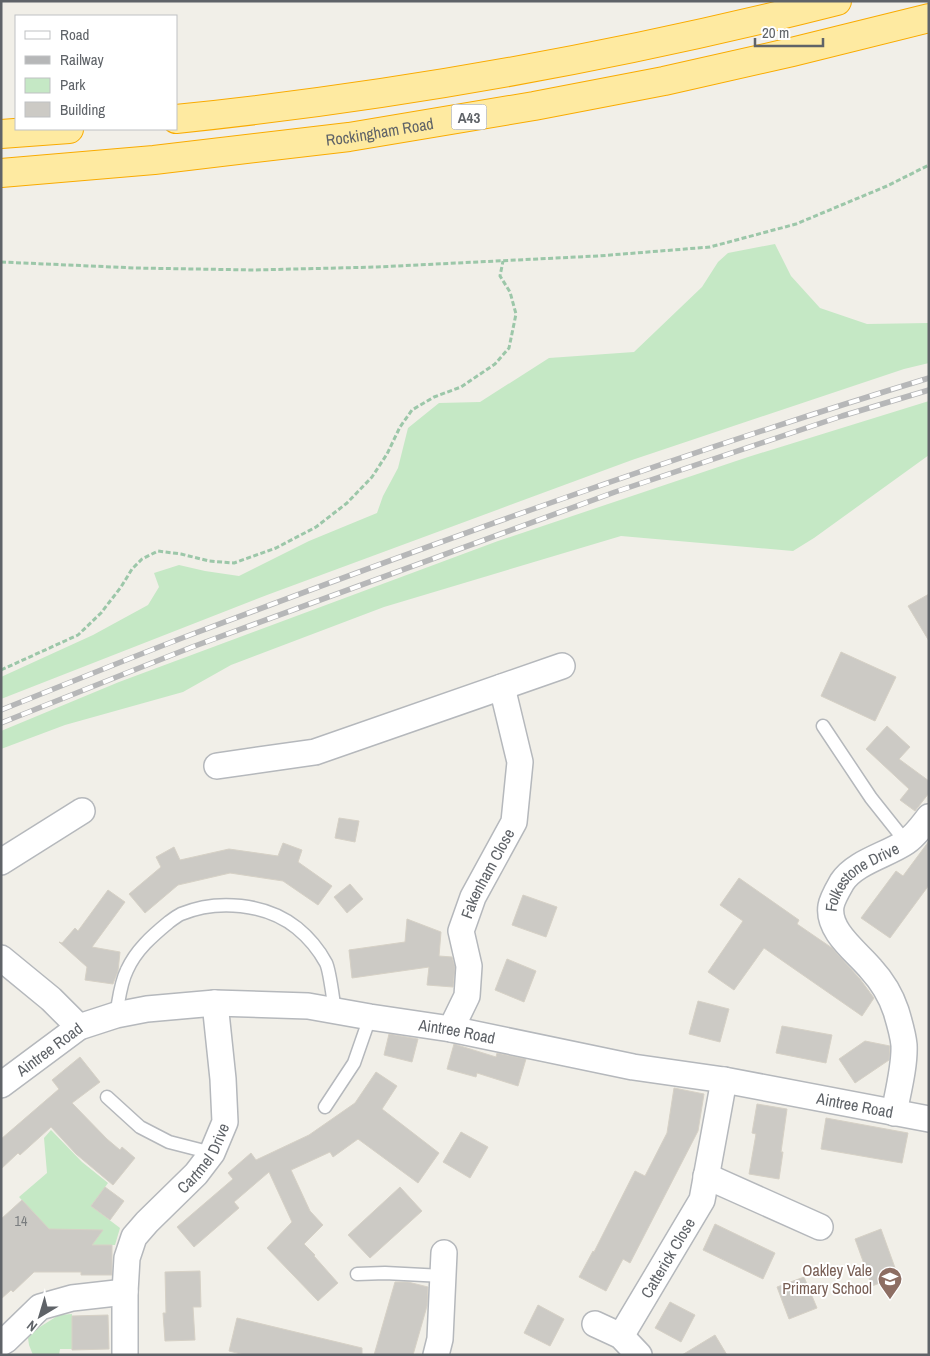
<svg xmlns="http://www.w3.org/2000/svg" width="930" height="1356" font-family="'Archivo Narrow',sans-serif">
  <rect width="100%" height="100%" fill="#f1efe8"/>
  <!-- green -->
  <g fill="#c5e8c5">
    <path d="M775 244 791 276 820 308 867 324 929 323V363L904 369 632 460 267 595 1 699V677L93 635 148 605 159 587 154 573 179 565 205 571 239 576 309 541 377 513 383 496 398 468 408 428 439 403 480 402 549 358 634 352 702 287 718 262 728 253Z"/>
    <path d="M929 401V455L814 538 793 551 621 536 384 607 231 665 183 692 65 725 1 749V731L119 682 498 541 748 457Z"/>
    <path d="M51 1130 82 1162 108 1183 91 1206 120 1228 115 1245H92L80 1230H69L36 1241 44 1224 19 1197 47 1173 44 1138Z"/>
    <path d="M72 1314V1338L84 1349H60L59 1355H33L29 1345 28 1338 35 1330 59 1315Z"/>
  </g>
  <!-- building -->
  <g fill="#cccac5" stroke="#d6d1c6">
    <path d="M929 594V641L908 606Z"/>
    <path d="M841 652 896 677 875 721 821 696Z"/>
    <path d="M887 726 910 747 899 759 929 781V793L915 811 900 800 909 789 866 749Z"/>
    <path d="M339 818 359 821 355 842 335 838Z"/>
    <path d="M929 841V885L890 938 861 918 896 871 903 876Z"/>
    <path d="M283 843 302 850 298 862 332 886 318 905 283 881 230 873 178 885 145 913 129 894 161 867 156 857 174 847 180 860 229 849 278 856Z"/>
    <path d="M739 878 799 920 797 924 832 948 860 979 874 998 862 1016 764 948 734 990 708 972 743 921 720 905Z"/>
    <path d="M350 884 363 899 347 913 334 897Z"/>
    <path d="M108 890 125 902 92 947 120 952 118 971 113 984 85 980 87 967 59 942 62 943 75 928 78 931Z"/>
    <path d="M523 895 557 907 546 937 512 925Z"/>
    <path d="M407 919 441 932 439 956 452 957 455 967 453 987 427 985 429 967 352 978 349 950 405 942Z"/>
    <path d="M507 959 536 971 524 1002 495 990Z"/>
    <path d="M698 1001 729 1009 720 1042 689 1034Z"/>
    <path d="M782 1026 832 1035 826 1063 776 1053Z"/>
    <path d="M389 1034 418 1039 412 1062 384 1055Z"/>
    <path d="M865 1041 890 1046 889 1060 855 1083 839 1059Z"/>
    <path d="M454 1044 496 1057 497 1053 526 1059 518 1086 477 1073 476 1077 447 1069Z"/>
    <path d="M80 1057 100 1082 72 1103 107 1139 120 1150 122 1147 135 1158 113 1185 76 1154 51 1127 20 1155 18 1153 1 1169V1139L59 1089 52 1080Z"/>
    <path d="M376 1072 397 1086 382 1109 439 1153 418 1183 358 1139 333 1157 330 1152 291 1170 310 1211 323 1225 304 1244 315 1255 314 1256 338 1283 318 1301 267 1248 292 1222 269 1172 234 1202 239 1208 194 1247 177 1227 233 1179 228 1173 251 1153 256 1160 309 1135 355 1103Z"/>
    <path d="M674 1088 704 1094 698 1131 630 1263 623 1259 606 1291 579 1277 593 1251 594 1252 635 1171 645 1176 667 1133Z"/>
    <path d="M757 1104 787 1109 781 1152H783L779 1179 749 1174 756 1134 752 1133Z"/>
    <path d="M826 1118 908 1133 902 1163 821 1149Z"/>
    <path d="M461 1132 488 1147 470 1178 443 1162Z"/>
    <path d="M105 1187 124 1201 110 1220 91 1206Z"/>
    <path d="M400 1187 422 1211 370 1258 348 1235Z"/>
    <path d="M22 1200 49 1229 103 1230 92 1245H112V1275H81V1272H34L13 1292 11 1290 1 1299V1219Z"/>
    <path d="M715 1224 775 1253 763 1279 703 1250Z"/>
    <path d="M881 1229 898 1276 872 1286 855 1239Z"/>
    <path d="M200 1271 201 1307H193L195 1340 165 1341 163 1313H166L165 1272Z"/>
    <path d="M804 1277 817 1308 789 1319 777 1287Z"/>
    <path d="M395 1282H408L428 1287 427 1306 413 1355H374Z"/>
    <path d="M670 1302 695 1315 681 1342 655 1328Z"/>
    <path d="M538 1305 564 1319 550 1346 524 1333Z"/>
    <path d="M108 1315 109 1349 72 1350V1316Z"/>
    <path d="M237 1318 362 1348V1355H245L229 1351Z"/>
    <path d="M715 1335 727 1355H682Z"/>
  </g>
  <g fill="none" stroke-linecap="round" stroke-linejoin="round">
    <defs>
      <g id="service">
        <path d="M823 726 871 798 906 842"/>
        <path d="M116 1015C119 1000 120 984 127 970 136 950 152 936 169 922 173 919 177 916 181 914 217 899 266 903 297 928 308 937 319 950 326 963 330 971 333 1000 335 1011"/>
        <path d="M107 1097 140 1127 169 1142 212 1153"/>
        <path d="M325 1107 354 1063 370 1017"/>
        <path d="M357 1274 385 1273 443 1276"/>
      </g>
      <g id="minor">
        <path d="M217 766 315 752 562 666"/>
        <path d="M1 862 82 811"/>
        <path d="M1 958 51 999 79 1027"/>
        <path id="s1" d="M451 1029 467 996 469 966 461 931 473 897 514 822 520 762 502 687"/>
        <path id="s2" d="M1 1085 79 1027 116 1015 147 1009 215 1003 308 1006 370 1017 451 1029 633 1067 724 1080 929 1119"/>
        <path id="s3" d="M894 1113C898 1092 905 1065 904 1045 903 1034 899 1021 896 1011 891 996 882 981 871 969 857 952 827 931 831 906 832 899 838 889 842 882 855 862 887 855 906 842 916 835 922 826 929 817"/>
        <path d="M706 1176 820 1227"/>
        <path d="M595 1324 621 1336 639 1355"/>
        <path id="s4" d="M621 1336 702 1200 724 1080"/>
        <path d="M1 1343 6 1340 40 1307 72 1298 125 1292"/>
        <path id="s5" d="M125 1355V1292L127 1258 134 1237 147 1222 196 1174 212 1153 225 1122 223 1079 215 1003"/>
        <path d="M436 1355 440 1339 444 1253"/>
      </g>
      <g id="trunk">
        <path d="M176 119C399 96 620 56 837 1"/>
        <path d="M1 134 69 129"/>
        <path id="s6" d="M1 173 154 160 349 137 534 106 664 81 792 52 929 18"/>
      </g>
    </defs>
    <!-- service casing -->
    <use href="#service" stroke="#b5b8bc" stroke-width="15"/>
    <!-- minor casing -->
    <use href="#minor" stroke="#b5b8bc" stroke-width="28"/>
    <!-- trunk casing -->
    <use href="#trunk" stroke="#f9ab00" stroke-width="30"/>
    <!-- path -->
    <g stroke="#9cc7a9" stroke-width="3" stroke-dasharray="5 2.5" stroke-linecap="butt">
      <path d="M1 262 135 268 255 270 377 267 598 256 710 247 796 224 887 186 929 165"/>
      <path d="M1 670 78 635 101 613 121 587 132 569 142 559 158 551 181 554 209 561 234 563 276 548 316 527 347 503 372 477 387 454 400 427 412 410 434 397 461 387 495 364 509 348 516 314 510 292 500 276 503 261"/>
    </g>
    <!-- service -->
    <use href="#service" stroke="#fff" stroke-width="12"/>
    <!-- minor -->
    <use href="#minor" stroke="#fff" stroke-width="25"/>
    <!-- trunk -->
    <use href="#trunk" stroke="#feeaa1" stroke-width="28"/>
    <defs>
      <g id="rail">
        <path d="M1 710C64 685 127 659 190 635 434 543 679 454 929 378"/>
        <path d="M1 723 192 647 615 492 842 416 929 390"/>
      </g>
    </defs>
    <!-- rail casing -->
    <use href="#rail" stroke="#b6b7b8" stroke-width="5.5"/>
    <!-- rail -->
    <use href="#rail" stroke="#fff" stroke-width="4" stroke-dasharray="11" stroke-linecap="butt"/>
  </g>
  <!-- icons -->
  <defs>
    <symbol id="school-pin" viewBox="-11 -11 22 30"><path d="M0 17L-7.5 6A9.5 9.5 0 1 1 7.5 6Z" fill="#8d6e63" stroke="#fff"/><path d="M0-5L7-2L0 1L-7-2ZM-4 1L0 2.5L4 1V4Q0 6-4 4Z" fill="#fff"/></symbol>
  </defs>
  <g fill-rule="evenodd">
    <use href="#school-pin" x="876" y="1265" width="28" height="38"/>
  </g>
  <g text-anchor="middle" dominant-baseline="central" stroke-width="4" stroke-linejoin="round" paint-order="stroke">
    <!-- number labels -->
    <g font-size="14" fill="#7a7d7f">
      <text x="21" y="1221">14</text>
    </g>
    <!-- shield labels -->
    <rect fill="#fff" stroke="#8f9295" stroke-width="1" x="451.5" y="104.5" width="35" height="25" rx="4"/>
    <g font-size="15" font-weight="bold" fill="#5f6368">
      <text x="469" y="117">A43</text>
    </g>
    <!-- street labels -->
    <g font-size="16" fill="#5f6368" stroke="#fff">
      <text stroke="none"><textPath href="#s6" startOffset="381">Rockingham Road</textPath></text>
      <text stroke="none"><textPath href="#s1" startOffset="166">Fakenham Close</textPath></text>
      <text stroke="none"><textPath href="#s3" startOffset="274">Folkestone Drive</textPath></text>
      <text stroke="none"><textPath href="#s2" startOffset="480">Aintree Road</textPath></text>
      <text stroke="none"><textPath href="#s2" startOffset="60">Aintree Road</textPath></text>
      <text stroke="none"><textPath href="#s2" startOffset="885">Aintree Road</textPath></text>
      <text stroke="none"><textPath href="#s5" startOffset="225">Cartmel Drive</textPath></text>
      <text stroke="none"><textPath href="#s4" startOffset="91">Catterick Close</textPath></text>
    </g>
    <!-- education labels -->
    <g font-size="16" fill="#785e54" stroke="#fff" text-anchor="end">
      <text x="872" y="1270">Oakley Vale<tspan x="872" dy="18">Primary School</tspan></text>
    </g>
  </g>
  <!-- border -->
  <rect width="930" height="1356" fill="none" stroke="#5f6368" stroke-width="5"/>
  <!-- legend -->
  <rect x="15" y="15" width="162" height="115" fill="#ffffff" stroke="#bfc1c3"/>
  <rect x="25" y="31" width="25" height="8" fill="#ffffff" stroke="#bfc1c3"/>
  <text x="60" y="40" font-size="15" fill="#5f6368">Road</text>
  <rect x="25" y="56" width="25" height="8" fill="#b6b7b8" stroke="#bfc1c3"/>
  <text x="60" y="65" font-size="15" fill="#5f6368">Railway</text>
  <rect x="25" y="78" width="25" height="15" fill="#c5e8c5" stroke="#bfc1c3"/>
  <text x="60" y="90" font-size="15" fill="#5f6368">Park</text>
  <rect x="25" y="102" width="25" height="15" fill="#cccac5" stroke="#bfc1c3"/>
  <text x="60" y="115" font-size="15" fill="#5f6368">Building</text>
  <!-- north arrow -->
  <g transform="translate(40 1316) rotate(218)" stroke="#ffffff" stroke-width="4" paint-order="stroke">
  <path d="M0-4L9 19L0 12L-9 19Z" fill="#5f6368"/>
  <text y="-8" font-size="14" font-weight="bold" text-anchor="middle" fill="#5f6368">N</text>
  </g>
  <!-- scale -->
  <path d="M755 38v8h68v-8" fill="none" stroke="#5f6368" stroke-width="2.5"/>
  <text x="762" y="38" font-size="15" fill="#5f6368" stroke="#ffffff" stroke-width="4" paint-order="stroke">20 m</text>
</svg>
